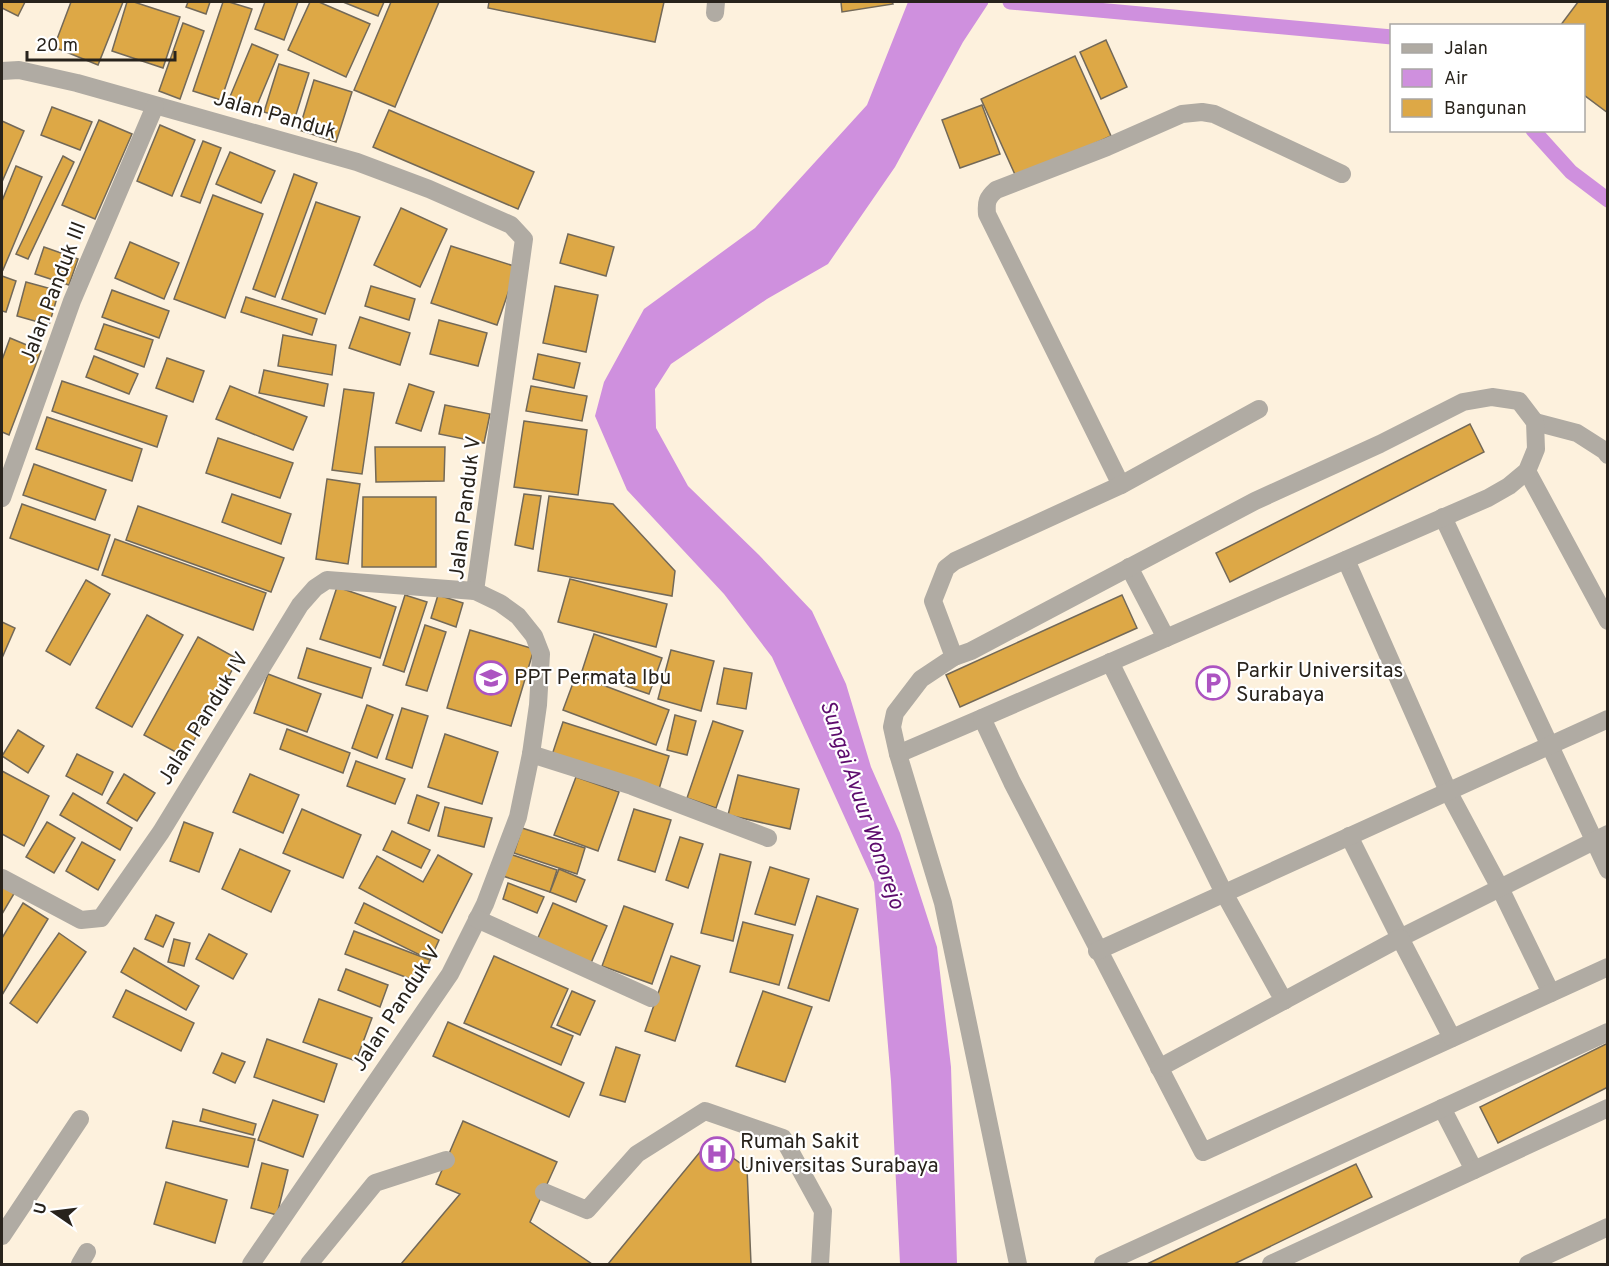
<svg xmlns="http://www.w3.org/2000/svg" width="1609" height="1266" font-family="Overpass,sans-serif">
  <rect width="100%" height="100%" fill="#fdf1dd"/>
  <!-- water -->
  <path fill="#cf90de" d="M908 2H988V4L963 42 895 167 828 264 767 299 671 364 655 389 656 428 688 486 759 555 812 611 846 684 871 767 900 833 937 947 951 1067 957 1264H900L891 1081 874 882 772 657 724 594 627 490 595 416 604 382 644 309 755 228 867 105Z"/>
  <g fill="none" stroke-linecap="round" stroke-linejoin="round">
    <!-- stream -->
    <g stroke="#cf90de" stroke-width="15">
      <path d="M1010 2 1392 37"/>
      <path d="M1533 130 1571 172 1608 200"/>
    </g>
  </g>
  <!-- building -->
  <g fill="#dda846" stroke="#736958" stroke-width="1.5">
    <path d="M2 2H25L18 16 2 8Z"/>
    <path d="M71 2H123L98 65 54 47Z"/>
    <path d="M127 2H134L180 17 163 68 112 51Z"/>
    <path d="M188 2H210L206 14 186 7Z"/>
    <path d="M223 2H229L252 9 221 100 193 91Z"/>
    <path d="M265 2H298L284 40 255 29Z"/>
    <path d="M310 2H319L370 24 346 77 288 50Z"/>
    <path d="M343 2H384L378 16Z"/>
    <path d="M391 2H439L395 107 354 90Z"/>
    <path d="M489 2H664L655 42 488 8Z"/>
    <path d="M841 2H892L893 4 842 12Z"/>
    <path d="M1578 2H1608V113L1584 95V26H1560Z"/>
    <path d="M183 23 204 31 180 99 159 91Z"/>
    <path d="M1106 40 1127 87 1101 99 1080 52Z"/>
    <path d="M252 44 278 55 255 110 229 99Z"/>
    <path d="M1075 56 1111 136 1017 179 981 99Z"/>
    <path d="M279 64 309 73 294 121 264 112Z"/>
    <path d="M314 80 352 92 336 142 299 130Z"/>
    <path d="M982 105 1000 154 960 168 942 120Z"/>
    <path d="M52 107 92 122 80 150 41 135Z"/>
    <path d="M389 110 534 172 518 209 373 147Z"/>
    <path d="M99 120 132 134 95 219 62 205Z"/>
    <path d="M2 121 24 131 2 182Z"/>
    <path d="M160 125 195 140 172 196 137 181Z"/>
    <path d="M203 141 221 148 200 203 181 196Z"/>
    <path d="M230 152 275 171 261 203 216 184Z"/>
    <path d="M63 156 74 162 28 259 16 254Z"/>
    <path d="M16 166 42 177 3 270 2 269V201Z"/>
    <path d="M294 174 317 183 275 297 253 289Z"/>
    <path d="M213 195 263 214 225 318 174 299Z"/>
    <path d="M316 202 360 217 325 314 282 299Z"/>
    <path d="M401 208 447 229 420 287 374 265Z"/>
    <path d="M568 234 614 247 606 276 560 263Z"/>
    <path d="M130 242 179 263 164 299 115 278Z"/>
    <path d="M451 246 517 267 497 325 431 303Z"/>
    <path d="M44 247 78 259 69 285 35 274Z"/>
    <path d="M2 276 16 281 6 312 2 311Z"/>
    <path d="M26 282 59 291 49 325 17 316Z"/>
    <path d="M371 286 415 299 409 320 365 306Z"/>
    <path d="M555 286 598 295 586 352 543 343Z"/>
    <path d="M112 290 169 311 159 338 102 317Z"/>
    <path d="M246 297 317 319 312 335 241 312Z"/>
    <path d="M360 317 410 333 400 365 349 348Z"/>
    <path d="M439 320 487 333 478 366 430 354Z"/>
    <path d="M104 324 153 340 144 367 95 349Z"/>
    <path d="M283 335 336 345 332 375 278 366Z"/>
    <path d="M10 338 41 351 9 435 2 432V360Z"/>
    <path d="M538 354 580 363 574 388 533 379Z"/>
    <path d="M94 356 138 374 129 394 86 377Z"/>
    <path d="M167 358 204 371 193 402 156 388Z"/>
    <path d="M264 370 328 384 324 406 259 393Z"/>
    <path d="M62 381 167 416 157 447 52 411Z"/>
    <path d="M409 384 434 392 421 431 396 423Z"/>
    <path d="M230 386 307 417 293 450 216 419Z"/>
    <path d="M531 386 587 396 582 421 526 411Z"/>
    <path d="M344 389 374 393 362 474 332 470Z"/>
    <path d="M445 405 490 414 484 443 439 434Z"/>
    <path d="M47 417 142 449 132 481 36 449Z"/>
    <path d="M524 421 587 430 578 495 514 487Z"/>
    <path d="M1470 424 1484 452 1230 582 1216 553Z"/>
    <path d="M218 438 293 463 280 498 206 473Z"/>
    <path d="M375 447H445L444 481 376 482Z"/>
    <path d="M34 464 106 490 95 520 23 495Z"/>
    <path d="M327 479 360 484 348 564 316 559Z"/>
    <path d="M232 494 291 514 281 544 222 522Z"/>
    <path d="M524 494 541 496 533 549 515 545Z"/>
    <path d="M549 496 613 504 675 571 672 596 538 571Z"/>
    <path d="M363 497H436V567H362Z"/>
    <path d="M22 504 110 535 98 570 10 538Z"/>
    <path d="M138 506 284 558 271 592 126 540Z"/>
    <path d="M115 539 266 593 253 630 102 575Z"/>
    <path d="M570 579 667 604 656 647 558 622Z"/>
    <path d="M86 580 110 594 70 665 46 651Z"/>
    <path d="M337 587 396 607 380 658 320 639Z"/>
    <path d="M405 595 427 602 404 672 383 665Z"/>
    <path d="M438 595 463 603 456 627 431 618Z"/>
    <path d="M1122 595 1137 628 960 707 946 675Z"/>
    <path d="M147 615 183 635 132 727 96 708Z"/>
    <path d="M2 622 15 628 2 658Z"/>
    <path d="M425 625 446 632 427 691 406 685Z"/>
    <path d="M470 630 534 649 511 726 447 708Z"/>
    <path d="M594 634 662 658 649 694 582 671Z"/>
    <path d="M198 637 238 659 185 757 144 735Z"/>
    <path d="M307 648 371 668 362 698 298 678Z"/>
    <path d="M671 650 714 661 701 711 658 699Z"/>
    <path d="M724 668 752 673 746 709 717 704Z"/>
    <path d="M268 674 321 694 307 732 254 713Z"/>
    <path d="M576 675 669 710 656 745 563 710Z"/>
    <path d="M367 705 393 715 377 758 352 748Z"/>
    <path d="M402 708 428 716 412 768 386 759Z"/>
    <path d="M675 715 696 721 687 755 667 750Z"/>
    <path d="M713 721 743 731 716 808 687 798Z"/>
    <path d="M563 722 669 756 659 789 552 755Z"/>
    <path d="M287 729 350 753 343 773 280 749Z"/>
    <path d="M18 730 44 746 28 773 2 756Z"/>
    <path d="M445 734 498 752 482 804 428 787Z"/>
    <path d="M77 754 113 772 102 795 66 776Z"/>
    <path d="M356 761 405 779 395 804 347 786Z"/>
    <path d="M2 771 49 796 24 846 2 834Z"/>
    <path d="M124 774 155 793 137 821 107 803Z"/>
    <path d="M250 774 299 795 283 833 233 812Z"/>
    <path d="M738 775 799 789 790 829 728 815Z"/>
    <path d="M576 777 619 792 598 851 554 835Z"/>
    <path d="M73 793 132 828 120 850 60 815Z"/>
    <path d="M417 795 439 803 429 831 408 823Z"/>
    <path d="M445 807 492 818 484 847 438 836Z"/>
    <path d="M302 809 361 835 343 878 283 853Z"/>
    <path d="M634 809 671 820 655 872 618 860Z"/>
    <path d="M47 822 75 838 54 873 26 857Z"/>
    <path d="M184 822 213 833 199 872 170 861Z"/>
    <path d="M522 828 585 848 577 874 514 853Z"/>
    <path d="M392 831 430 850 421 868 383 850Z"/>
    <path d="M680 837 703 844 688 888 666 880Z"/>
    <path d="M82 842 115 860 98 890 66 871Z"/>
    <path d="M240 849 290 871 271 912 222 889Z"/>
    <path d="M507 853 557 870 550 892 500 875Z"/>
    <path d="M720 854 751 862 733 941 701 933Z"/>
    <path d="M438 855 472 874 442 933 359 888 377 856 423 882Z"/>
    <path d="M770 867 809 879 795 925 755 914Z"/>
    <path d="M559 869 585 880 576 902 550 892Z"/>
    <path d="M508 883 544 897 537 913 503 899Z"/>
    <path d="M2 884 15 892 2 914Z"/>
    <path d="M817 896 858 909 829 1001 788 988Z"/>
    <path d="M23 903 48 919 2 995V938Z"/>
    <path d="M364 903 439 940 430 960 355 923Z"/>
    <path d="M553 903 607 926 591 963 537 940Z"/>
    <path d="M624 906 673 924 652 984 602 966Z"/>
    <path d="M156 915 174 923 163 947 145 939Z"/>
    <path d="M743 922 793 935 779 985 730 972Z"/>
    <path d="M354 931 430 960 421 983 345 954Z"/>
    <path d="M59 933 86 952 37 1023 10 1003Z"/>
    <path d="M209 934 247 954 233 979 196 959Z"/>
    <path d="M174 939 190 943 184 966 168 962Z"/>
    <path d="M134 948 199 986 186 1010 121 972Z"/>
    <path d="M494 956 568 989 551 1027 573 1036 561 1065 464 1023Z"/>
    <path d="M671 956 700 966 675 1041 645 1031Z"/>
    <path d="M346 969 388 985 380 1007 338 990Z"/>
    <path d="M126 990 194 1023 181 1051 113 1017Z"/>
    <path d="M572 991 595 1001 580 1035 557 1025Z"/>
    <path d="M763 991 812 1007 785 1082 736 1066Z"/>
    <path d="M319 999 372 1018 356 1061 303 1042Z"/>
    <path d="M448 1022 584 1083 569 1117 433 1056Z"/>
    <path d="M267 1039 337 1064 324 1102 254 1077Z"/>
    <path d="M1608 1043V1087L1498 1143 1480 1107Z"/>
    <path d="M616 1047 640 1055 625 1102 600 1095Z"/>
    <path d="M222 1053 245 1062 235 1083 213 1073Z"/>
    <path d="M273 1100 318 1115 303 1157 258 1140Z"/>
    <path d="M203 1109 256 1124 253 1135 200 1121Z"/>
    <path d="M173 1121 255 1139 248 1167 166 1148Z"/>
    <path d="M463 1121 557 1162 530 1222 592 1264H401L460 1194 436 1184Z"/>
    <path d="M709 1141 747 1168 751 1264H608Z"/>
    <path d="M262 1163 288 1170 277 1215 251 1208Z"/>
    <path d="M1356 1164 1372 1197 1234 1264H1147Z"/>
    <path d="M166 1182 227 1200 215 1243 154 1224Z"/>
  </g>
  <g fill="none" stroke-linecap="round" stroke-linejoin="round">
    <!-- service -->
    <g stroke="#b0aba3" stroke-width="18">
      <path d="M715 13 716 2"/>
      <path d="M1535 422 1577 433 1605 451 1608 455"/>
      <path d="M1527 471 1608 621"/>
      <path d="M1121 485 987 214C986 202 987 198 996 190L1107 147 1182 114 1202 112 1214 114 1342 174"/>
      <path d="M1443 517 1608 870"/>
      <path d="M1346 560 1448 791 1500 888 1551 993"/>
      <path d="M1129 567 1166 638"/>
      <path d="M954 657 933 601 946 568 955 561 1121 485 1259 409"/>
      <path d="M1110 662 1224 893 1284 1001"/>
      <path d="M982 718 898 754 943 903 1018 1264"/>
      <path d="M898 754 892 727 895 713 921 679 954 657 971 651 1255 501 1380 444 1463 402 1492 397 1519 401 1535 422 1536 449 1527 471 1509 486 1488 498 982 718 1012 782 1203 1152 1608 967"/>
      <path d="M1349 836 1400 938 1608 834"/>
      <path d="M1097 951 1608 719"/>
      <path d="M1159 1068 1400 938 1452 1038"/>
      <path d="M1442 1108 1474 1170"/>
      <path d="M544 1192 587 1210 637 1154 705 1111 783 1138 823 1211 820 1264"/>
      <path d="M2 1236 80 1119"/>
      <path d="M80 1264 87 1252"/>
      <path d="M309 1264 375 1183 446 1160"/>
      <path d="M1103 1264 1608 1032"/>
      <path d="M1271 1264 1608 1108"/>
      <path d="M1528 1264 1608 1227"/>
    </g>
    <!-- minor -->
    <g stroke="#b0aba3" stroke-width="18">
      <path d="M2 71 19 70 77 83 357 162 429 189 511 225 524 239 475 591"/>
      <path d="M2 498 72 301 155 106"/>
      <path d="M531 754 632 786 768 838"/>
      <path d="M2 878 81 920 101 918 161 832 300 605 315 588 327 580 475 591 500 603 518 616 534 636 541 654 538 705 531 754 518 817 485 904 450 974 251 1264"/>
      <path d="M477 919 651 998"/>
    </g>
  </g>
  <!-- icons -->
  <defs>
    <symbol id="school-ring" viewBox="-11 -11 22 22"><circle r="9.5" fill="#fff" stroke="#ac54c1" stroke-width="1.5"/><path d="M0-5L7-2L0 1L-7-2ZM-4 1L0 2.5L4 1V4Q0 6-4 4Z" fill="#ac54c1"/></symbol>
    <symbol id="parking-ring" viewBox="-11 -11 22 22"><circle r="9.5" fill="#fff" stroke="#ac54c1" stroke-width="1.5"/><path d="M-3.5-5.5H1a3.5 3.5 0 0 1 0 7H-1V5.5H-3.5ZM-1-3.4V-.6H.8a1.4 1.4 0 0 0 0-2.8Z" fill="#ac54c1"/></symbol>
    <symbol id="hospital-ring" viewBox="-11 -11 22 22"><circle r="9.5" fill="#fff" stroke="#ac54c1" stroke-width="1.5"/><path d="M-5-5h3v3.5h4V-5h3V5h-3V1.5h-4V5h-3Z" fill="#ac54c1"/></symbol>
  </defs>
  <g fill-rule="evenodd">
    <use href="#school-ring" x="472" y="659" width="38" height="38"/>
    <use href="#parking-ring" x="1194" y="664" width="38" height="38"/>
    <use href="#hospital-ring" x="698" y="1135" width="38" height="38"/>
  </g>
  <g text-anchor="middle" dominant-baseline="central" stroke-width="4.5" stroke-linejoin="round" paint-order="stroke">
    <!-- street labels -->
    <g font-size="21" fill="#28231c" stroke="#fff">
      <text transform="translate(275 116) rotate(16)">Jalan Panduk</text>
      <text transform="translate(54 293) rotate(-69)">Jalan Panduk III</text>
      <text transform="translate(466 508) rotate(-83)">Jalan Panduk V</text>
      <text transform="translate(204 719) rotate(-58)">Jalan Panduk IV</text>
      <text transform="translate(397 1009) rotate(-57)">Jalan Panduk V</text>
    </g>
    <!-- poi labels -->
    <g font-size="21" fill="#28231c" stroke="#fff" text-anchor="start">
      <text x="1236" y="671">Parkir Universitas<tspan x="1236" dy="24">Surabaya</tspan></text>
      <text x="514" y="678">PPT Permata Ibu</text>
      <text x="740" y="1142">Rumah Sakit<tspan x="740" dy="24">Universitas Surabaya</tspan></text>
    </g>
    <!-- water labels -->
    <g font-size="22" font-style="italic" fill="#5d0c6d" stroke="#fff">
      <text transform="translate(861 805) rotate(71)">Sungai Avuur Wonorejo</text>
    </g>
  </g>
  <!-- border -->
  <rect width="1609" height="1266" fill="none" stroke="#28231c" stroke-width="6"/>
  <!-- legend -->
  <rect x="1390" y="24" width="195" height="108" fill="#ffffff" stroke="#a9a7a4" stroke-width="1.5"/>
  <rect x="1402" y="44" width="30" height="9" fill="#b0aba3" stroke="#a9a7a4" stroke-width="1.5"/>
  <text x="1444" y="54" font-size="18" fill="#28231c">Jalan</text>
  <rect x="1402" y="69" width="30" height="18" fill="#cf90de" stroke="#a9a7a4" stroke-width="1.5"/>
  <text x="1444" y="84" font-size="18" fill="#28231c">Air</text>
  <rect x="1402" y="99" width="30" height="18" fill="#dda846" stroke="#a9a7a4" stroke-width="1.5"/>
  <text x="1444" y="114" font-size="18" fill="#28231c">Bangunan</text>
  <!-- north arrow -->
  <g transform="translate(54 1212) rotate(284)" stroke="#ffffff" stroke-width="4.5" paint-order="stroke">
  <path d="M0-4.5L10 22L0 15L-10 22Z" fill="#28231c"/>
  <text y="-9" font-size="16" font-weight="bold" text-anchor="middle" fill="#28231c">U</text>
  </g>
  <!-- scale -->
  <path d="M27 51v9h148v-9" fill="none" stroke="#28231c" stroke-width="3"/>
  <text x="36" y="51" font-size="18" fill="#28231c" stroke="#ffffff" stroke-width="4.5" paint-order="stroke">20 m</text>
</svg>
